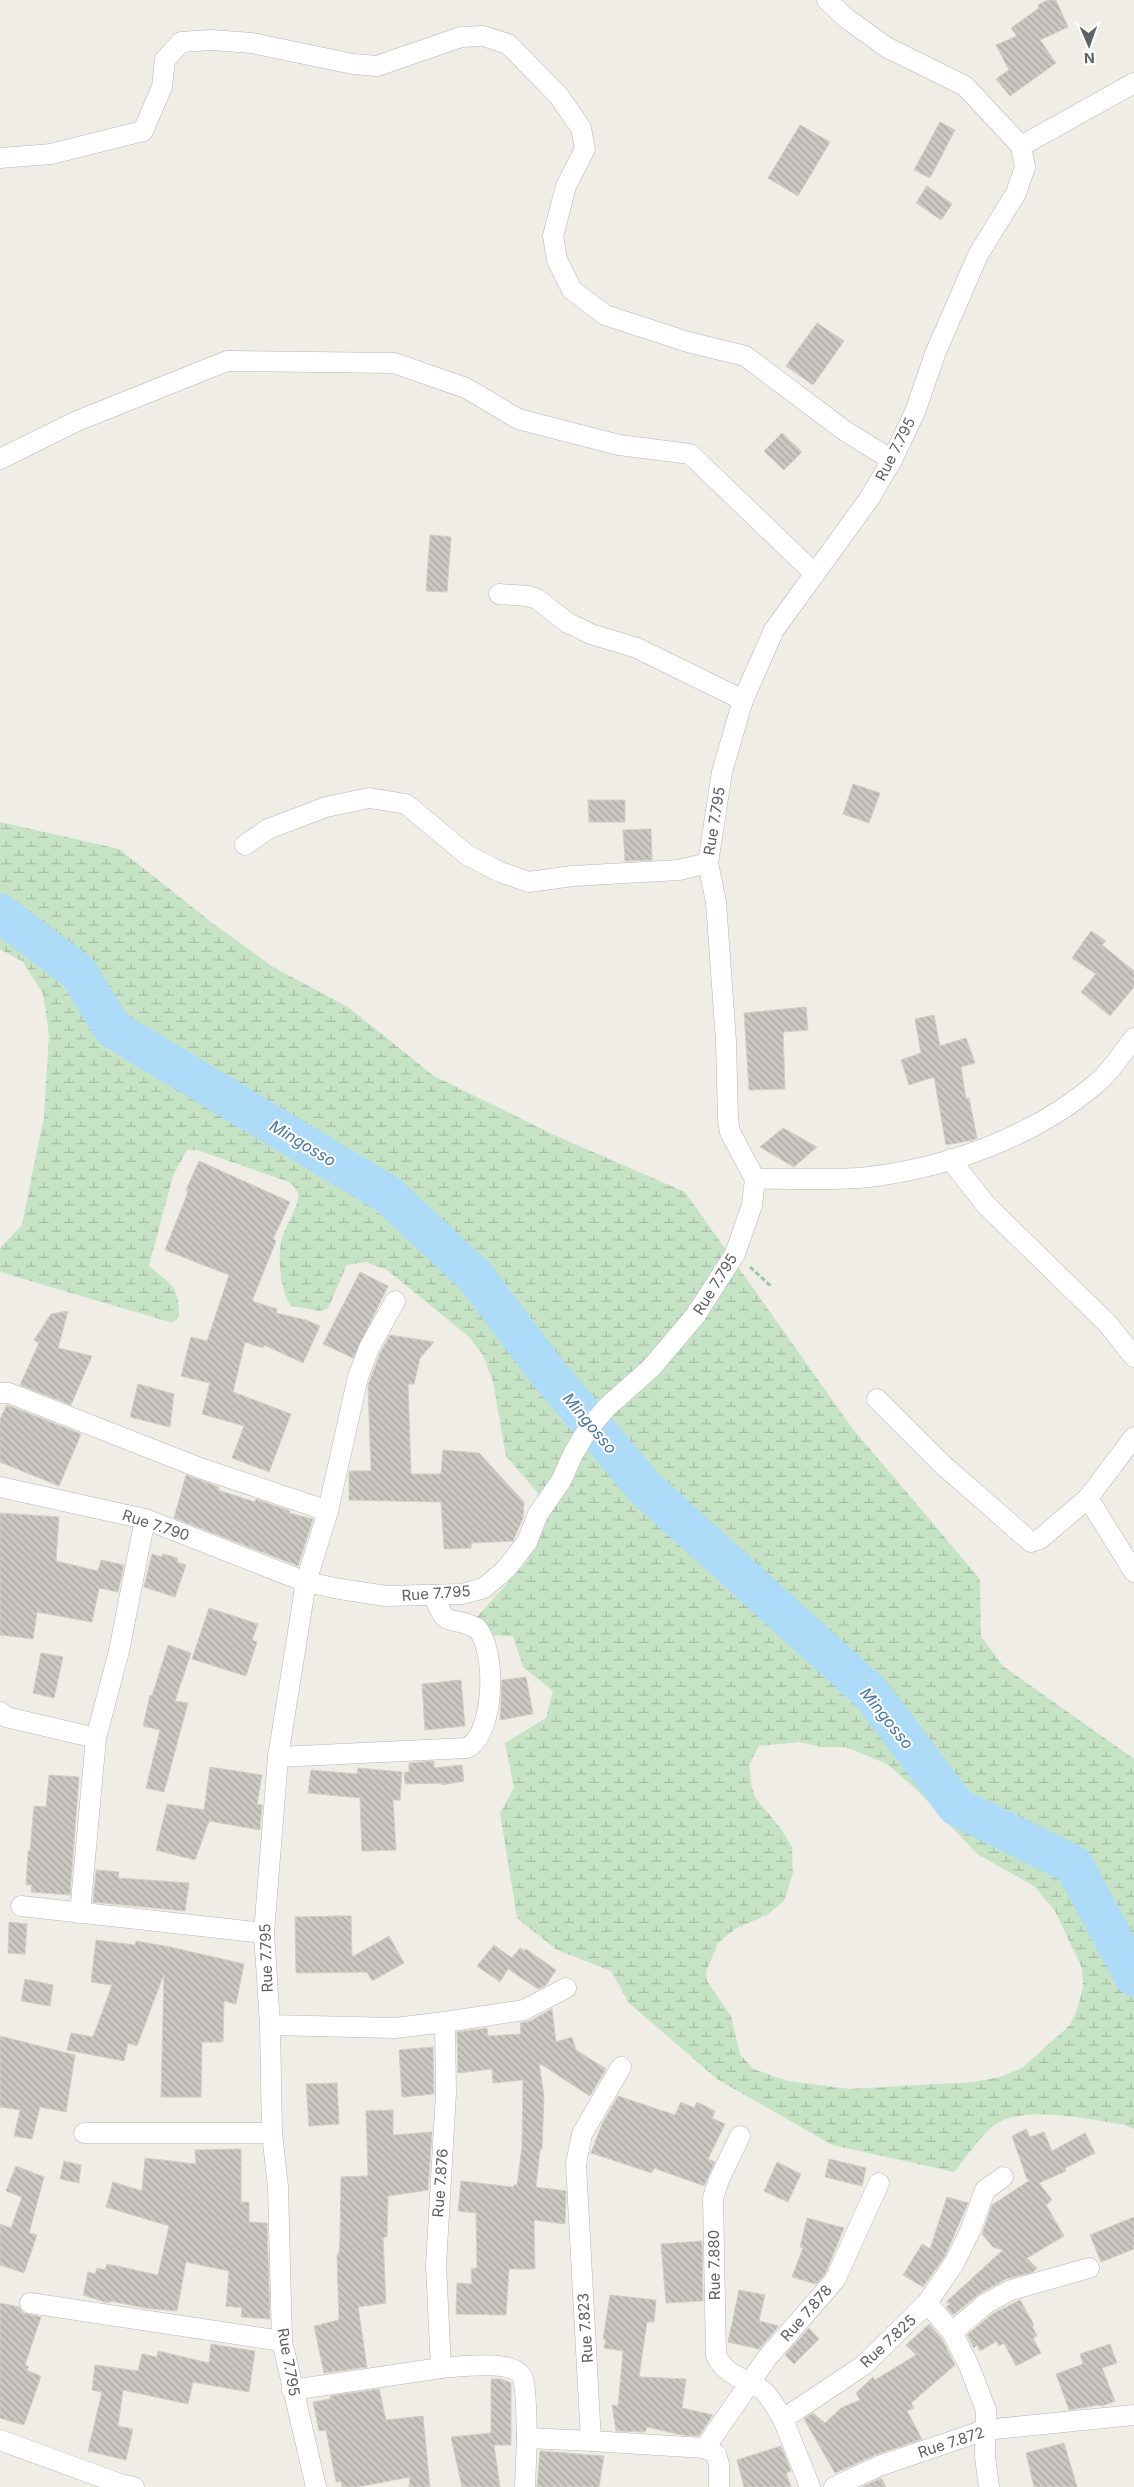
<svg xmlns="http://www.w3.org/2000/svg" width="1134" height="2487" font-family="Inter,sans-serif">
  <defs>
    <pattern id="wetland-marsh" width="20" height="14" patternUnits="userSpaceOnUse" patternTransform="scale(1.25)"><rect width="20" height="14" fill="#c6e4c5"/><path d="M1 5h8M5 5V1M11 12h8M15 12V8" fill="none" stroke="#a4bca4"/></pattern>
    <pattern id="building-back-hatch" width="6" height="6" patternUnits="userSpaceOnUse" patternTransform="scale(1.25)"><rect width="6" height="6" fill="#cbc7c3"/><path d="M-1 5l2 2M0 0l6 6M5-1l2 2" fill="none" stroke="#a8a5a2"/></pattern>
  </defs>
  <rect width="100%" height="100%" fill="#efede6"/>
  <!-- wetland -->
  <path fill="url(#wetland-marsh)" fill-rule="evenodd" d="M0 822 119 849 211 922 273 967 348 1007 434 1076 552 1134 685 1192 853 1429 980 1579 981 1636 1003 1666 1134 1759V2129L1124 2125C1090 2120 1019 2102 991 2128 977 2140 966 2158 954 2172L832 2145 717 2079 629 2003 611 1971 557 1950 517 1918 500 1813 514 1788 505 1743 546 1718 553 1691 523 1667 513 1636 483 1635 476 1618 527 1561 549 1506 506 1456 493 1382 483 1355 469 1337 387 1270 366 1262 347 1265 328 1308 320 1311 291 1306C280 1291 278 1260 281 1242 284 1227 296 1213 298 1198 299 1191 294 1186 289 1182L197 1150H187L173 1176 149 1266C171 1285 179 1285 179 1316L173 1323 0 1272V1248L22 1225 44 1116 49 1035 43 994 23 962 0 949ZM800 1742 822 1747H846L887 1764 918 1791 977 1854 1034 1886 1055 1911 1082 1968 1083 1987 1078 2007 1070 2025 1022 2068 1000 2077 973 2082 850 2089 788 2081 753 2069 740 2054 731 2016 707 1981 706 1972 718 1943 735 1929 767 1915 784 1901 793 1873 792 1847 782 1830 755 1797 752 1787 749 1765 759 1746Z"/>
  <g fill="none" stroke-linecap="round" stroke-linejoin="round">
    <!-- river -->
    <path stroke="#addbf8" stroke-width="39" d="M0 913 78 972 113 1029 387 1194 475 1276 545 1369 645 1488 871 1693 957 1807 1074 1865 1134 1977"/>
  </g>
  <!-- building -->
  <g fill="url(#building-back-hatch)" stroke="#d3cec5">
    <path d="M1048 0H1056L1068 27 1040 40 1056 63 1010 96 996 79 1009 70 996 45 1017 36 1011 28 1039 8 1038 5Z"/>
    <path d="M940 122 955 130 930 178 914 170Z"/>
    <path d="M800 125 830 142 798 196 768 178Z"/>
    <path d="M927 186 952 204 941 220 916 203Z"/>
    <path d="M817 323 844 341 813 385 786 366Z"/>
    <path d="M782 433 802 452 784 470 764 451Z"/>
    <path d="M430 535 451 537 447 592 426 591Z"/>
    <path d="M853 784 880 793 869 823 843 814Z"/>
    <path d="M588 800H625V822H589Z"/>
    <path d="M651 829 652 860 625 861 623 830Z"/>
    <path d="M1091 931 1106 941 1102 945 1134 971V987L1110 1016 1081 992 1096 974 1072 958Z"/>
    <path d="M806 1007 808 1030 783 1032 785 1089 749 1090 744 1013Z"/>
    <path d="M934 1015 940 1046 966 1038 975 1063 961 1067 966 1099 969 1098 977 1138 973 1140 946 1145 934 1077 909 1085 901 1060 921 1053 915 1019Z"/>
    <path d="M783 1128 817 1147 794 1167 760 1147Z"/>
    <path d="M199 1161 290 1202 273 1239 276 1241 252 1301 277 1309 276 1313 306 1320 320 1326 303 1363 264 1345 263 1348 245 1342 233 1392 291 1414 269 1472 232 1458 244 1426 202 1414 210 1383 181 1376 191 1337 207 1341 229 1275 165 1250 188 1192 186 1190Z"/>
    <path d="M360 1272 388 1286 353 1358 323 1344Z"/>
    <path d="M68 1311 58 1348 92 1356 71 1405 20 1385 39 1343 34 1340 51 1314Z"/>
    <path d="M390 1335 434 1342 420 1358 414 1384H408L411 1474H441L443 1450 479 1453 524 1502 523 1518 513 1541 471 1543V1548L444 1549 441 1502 349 1500V1471H371L368 1385 380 1353Z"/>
    <path d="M138 1384 174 1394 170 1427 130 1417Z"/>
    <path d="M7 1405 81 1434 59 1486 0 1462V1419Z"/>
    <path d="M186 1475 219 1487 218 1490 255 1502 256 1499 290 1511 289 1513 313 1519 298 1566 174 1518Z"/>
    <path d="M0 1513 59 1517 56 1561 98 1571 101 1560 124 1565 118 1592 99 1588 92 1622 37 1612 33 1639 0 1635Z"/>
    <path d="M152 1554 162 1557 163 1554 178 1558 177 1562 186 1565 175 1597 144 1587Z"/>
    <path d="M209 1608 258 1624 252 1640 257 1642 246 1676 192 1659Z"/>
    <path d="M168 1645 191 1653 175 1701 188 1703 164 1792 146 1788 160 1730 143 1726 150 1695 152 1696Z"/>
    <path d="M41 1653 63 1657 54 1698 33 1693Z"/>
    <path d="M526 1677 533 1714 500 1720 502 1680Z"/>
    <path d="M461 1680 465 1726 425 1730 422 1684Z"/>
    <path d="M434 1761V1768L462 1765 464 1781 442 1785 441 1783 405 1784 404 1772H409V1763Z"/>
    <path d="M210 1767 262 1775 257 1804 262 1805 260 1830 209 1821 195 1860 156 1850 167 1804 204 1810Z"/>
    <path d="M358 1768 402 1772 400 1800H393L396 1850 362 1851 360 1798 308 1793 311 1770 357 1774Z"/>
    <path d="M49 1775 79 1777 70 1895 31 1892 32 1885H26L28 1851H30L34 1806 46 1807Z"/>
    <path d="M96 1870 119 1872 118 1878 189 1883 185 1911 93 1902Z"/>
    <path d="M337 1916H351L352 1957 389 1936 404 1963 372 1981 367 1972 296 1973 295 1917Z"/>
    <path d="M9 1922 27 1924 25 1954 8 1953Z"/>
    <path d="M96 1940 135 1945 136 1941 170 1947 244 1964 236 2004 224 2001 223 2042H202L201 2097H161L164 1974 137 2046 128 2043 124 2061 67 2050 71 2033 93 2037 112 1985 91 1982Z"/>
    <path d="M494 1945 512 1958 520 1948 525 1951 526 1949 556 1970 546 1985 538 1989 508 1969 500 1982 477 1966Z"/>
    <path d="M25 1979 53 1985 50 2006 21 2001Z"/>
    <path d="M552 2009 556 2042 572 2037 576 2050 606 2069 590 2096 539 2063 544 2096 542 2149 540 2150 536 2187 566 2191 565 2224 534 2220 535 2269H509L506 2315 456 2314 457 2283 472 2284 471 2269 477 2268 476 2213 458 2211 461 2181 513 2187 514 2185H517L522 2147 523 2080 493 2083 492 2069 458 2073 457 2032 487 2028 488 2036 521 2034 520 2023 530 2021Z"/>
    <path d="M0 2036 75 2055 66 2112 40 2107 32 2139 14 2136 20 2110 0 2107Z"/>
    <path d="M433 2047 434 2094 402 2097 399 2050Z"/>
    <path d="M337 2083 339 2124 309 2126 306 2084Z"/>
    <path d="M618 2096 675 2115 681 2102 694 2108 697 2102 715 2111 712 2118 725 2124 708 2159 715 2162 704 2186 654 2168 652 2173 591 2153 602 2124Z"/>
    <path d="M393 2110V2135L432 2132 428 2190 388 2196 387 2236 383 2238 386 2303 358 2307 367 2367 324 2373 314 2326 339 2320 337 2254H339L340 2236 341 2177 368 2176 366 2111Z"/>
    <path d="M1026 2129 1030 2137 1044 2132 1052 2151 1085 2133 1095 2153 1065 2168 1066 2171 1039 2183 1052 2200 1046 2205 1064 2236 1027 2258 1037 2268 1033 2272 1006 2279 979 2294 953 2315 946 2307 950 2304 946 2302 1003 2250 993 2247 982 2234 992 2205 1030 2180 1027 2179 1012 2136Z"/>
    <path d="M241 2149V2202H249V2222L267 2223 270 2319 241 2317 242 2308 226 2306 229 2271 186 2262 177 2311 145 2308 110 2301V2303L105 2302 83 2295 88 2272 95 2274 97 2268 105 2270 107 2264 158 2275 169 2226 106 2207 113 2182 142 2191 145 2158 196 2164 195 2150Z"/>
    <path d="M829 2159 866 2168 862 2186 825 2177Z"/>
    <path d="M64 2161 81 2165 79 2183 60 2179Z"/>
    <path d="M777 2162 801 2174 788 2202 764 2191Z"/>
    <path d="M16 2166 44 2177 29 2233 37 2235 24 2273 0 2265V2224L11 2228 22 2197 6 2191Z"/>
    <path d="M947 2197 968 2203 945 2256 923 2287 903 2275 922 2244 930 2249Z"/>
    <path d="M1134 2217V2249L1101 2262 1090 2235Z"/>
    <path d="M807 2218 844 2228 825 2274 816 2284 792 2277 803 2248 800 2247Z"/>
    <path d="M702 2241 703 2301 666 2303 661 2244Z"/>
    <path d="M739 2290 765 2295 759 2321 779 2326 759 2349 728 2342Z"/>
    <path d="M610 2295 656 2300 654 2322H647L639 2377 686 2379 682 2408 713 2415 699 2436 682 2435 647 2427 645 2432 616 2431 612 2405 618 2406 623 2351 604 2348 606 2339H603Z"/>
    <path d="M1020 2300 1034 2325 1032 2326 1037 2336 1033 2338 1041 2353 1016 2366 1004 2343 999 2346 997 2341 980 2351 977 2345 974 2348 967 2335 992 2314Z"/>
    <path d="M0 2303 19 2307 23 2313 41 2317 25 2365 29 2367 26 2370 41 2376 24 2425 0 2418Z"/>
    <path d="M929 2324 942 2339 955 2365 911 2403 914 2408 907 2411 922 2439 875 2455 835 2473 804 2419 813 2413 825 2423 841 2408 860 2400 856 2393 873 2377 875 2380 916 2355 906 2345Z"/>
    <path d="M809 2328 819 2339 794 2364 785 2355Z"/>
    <path d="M211 2344 255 2351 249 2392 193 2382 188 2404 123 2390 118 2426 133 2429 126 2460 88 2451 102 2392 92 2390 95 2365 138 2371 142 2354 157 2357 158 2351 209 2363Z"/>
    <path d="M1110 2344 1117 2363 1102 2368 1115 2401 1102 2406 1098 2405 1069 2410 1056 2374 1083 2364 1080 2354Z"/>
    <path d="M491 2379H501L511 2383V2445H494L500 2487H462L451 2437 491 2433Z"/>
    <path d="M379 2389 386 2420 423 2416 430 2487H409L410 2477 357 2487H342L341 2481 336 2482 326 2430 319 2431 313 2402 330 2399V2396Z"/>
    <path d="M1064 2443 1077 2487H1034L1026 2453Z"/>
    <path d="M781 2446 791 2471 786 2473 791 2487H744L737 2460Z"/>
    <path d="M540 2451 604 2456 599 2487H537Z"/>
    <path d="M881 2478 886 2487H862Z"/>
  </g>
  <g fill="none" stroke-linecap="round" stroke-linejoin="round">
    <defs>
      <g id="street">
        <path d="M1021 146 1134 83"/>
        <path d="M0 158 51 154 143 131 162 87 165 60 181 42 211 40 252 43 353 64 377 66 461 37 483 36 508 44 558 95 581 128 585 149 566 186 553 236 557 260 572 290 605 315 688 342 745 356 845 431 892 460"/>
        <path d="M0 459 77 421 227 361 394 363 466 388 518 419 619 445 690 454 815 574"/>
        <path d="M499 594 528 596 537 599 568 623 591 634 637 648 743 700"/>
        <path d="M245 845 268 829 326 807 369 798 406 804 467 855 500 872 529 882 573 876 679 870 708 863"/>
        <path d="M950 1159 986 1205 1108 1324 1134 1357"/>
        <path d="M755 1179C791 1178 834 1181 869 1177 950 1167 1036 1136 1098 1082 1112 1070 1123 1052 1134 1038"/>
        <path d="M0 1393H9L200 1468 328 1511"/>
        <path d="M877 1399 943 1465 1031 1542 1040 1539 1088 1498 1134 1437"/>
        <path d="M0 1487 145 1519 306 1582 340 1589 386 1596 462 1594 484 1588 506 1569 527 1542 538 1514 561 1481 573 1454 588 1429 607 1407 651 1368 695 1316 735 1254 752 1205 755 1179 730 1132 728 1120 726 1041 716 902 708 863 722 772 743 700 774 630 869 499 892 460 915 412 935 354 978 255 1016 193 1025 167 1021 146 965 86 886 47 846 18 827 0"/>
        <path d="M1088 1498 1134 1572"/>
        <path d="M0 1712 6 1717 96 1738"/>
        <path d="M278 1757 467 1748C495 1733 497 1651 477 1628 449 1614 446 1631 434 1595"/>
        <path d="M21 1906 264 1933"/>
        <path d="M80 1913 96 1738 119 1651 145 1519"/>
        <path d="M445 2022 524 2010 566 1988"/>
        <path d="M270 2025 395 2028 445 2022 446 2093 436 2265 441 2368 292 2390"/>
        <path d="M621 2067 582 2134 576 2164 591 2441 705 2448 716 2454 719 2464V2487"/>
        <path d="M84 2133H272"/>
        <path d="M740 2136 719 2180 713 2198 716 2355C725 2376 745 2378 762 2390 771 2396 777 2411 783 2419"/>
        <path d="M30 2303 282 2341"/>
        <path d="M927 2303 952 2332 969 2366 986 2410 985 2457 989 2487"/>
        <path d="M952 2332 985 2304 1011 2290 1089 2268"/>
        <path d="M441 2368C459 2367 516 2358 523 2379 527 2392 526 2423 527 2438"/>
        <path d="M0 2440 120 2484 134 2487"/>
        <path d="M705 2448 767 2358 835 2280 879 2183"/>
        <path d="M316 2487 282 2341 278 2187 272 2133 270 2025 264 1933 278 1757 306 1582 328 1511 358 1377 369 1348 395 1301"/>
        <path d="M525 2487 527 2438 591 2441"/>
        <path d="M810 2487 783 2419 864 2365 927 2303 955 2262 971 2229 985 2190 1003 2177"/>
        <path d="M834 2487 879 2466 985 2430 1134 2415"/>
      </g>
    </defs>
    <!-- street casing -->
    <use href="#street" stroke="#b3b6ba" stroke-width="21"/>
    <!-- path -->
    <path stroke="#9ec5a8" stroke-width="3" stroke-dasharray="5 2.5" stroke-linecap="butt" d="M750 1267 772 1287"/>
    <!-- street -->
    <use href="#street" stroke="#fff" stroke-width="20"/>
  </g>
  <g text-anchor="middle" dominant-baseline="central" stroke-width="4" stroke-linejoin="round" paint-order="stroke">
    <!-- street labels -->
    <g font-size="15" fill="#5e6265" stroke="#fff">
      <text transform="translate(895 449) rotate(-63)">Rue 7.795</text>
      <text transform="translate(714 821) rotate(-81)">Rue 7.795</text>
      <text transform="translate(715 1284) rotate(-58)">Rue 7.795</text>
      <text transform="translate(156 1525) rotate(18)">Rue 7.790</text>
      <text transform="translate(436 1593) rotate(-4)">Rue 7.795</text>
      <text transform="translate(266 1958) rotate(-92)">Rue 7.795</text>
      <text transform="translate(440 2183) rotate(-86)">Rue 7.876</text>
      <text transform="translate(714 2265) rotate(-91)">Rue 7.880</text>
      <text transform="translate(806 2313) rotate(-49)">Rue 7.878</text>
      <text transform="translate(585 2328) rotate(-94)">Rue 7.823</text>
      <text transform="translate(888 2341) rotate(-43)">Rue 7.825</text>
      <text transform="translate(289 2362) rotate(80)">Rue 7.795</text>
      <text transform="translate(951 2442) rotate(-18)">Rue 7.872</text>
    </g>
    <!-- water labels -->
    <g font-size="16" font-style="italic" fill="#4777a2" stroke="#fff">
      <text transform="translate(303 1143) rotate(31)">Mingosso</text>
      <text transform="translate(590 1423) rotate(50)">Mingosso</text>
      <text transform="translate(887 1718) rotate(51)">Mingosso</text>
    </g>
  </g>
  <!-- north arrow -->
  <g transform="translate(1089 45) rotate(178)" stroke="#ffffff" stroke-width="4" paint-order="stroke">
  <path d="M0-4L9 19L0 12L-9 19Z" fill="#5e6265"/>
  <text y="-8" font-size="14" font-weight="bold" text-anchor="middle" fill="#5e6265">N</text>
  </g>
</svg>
